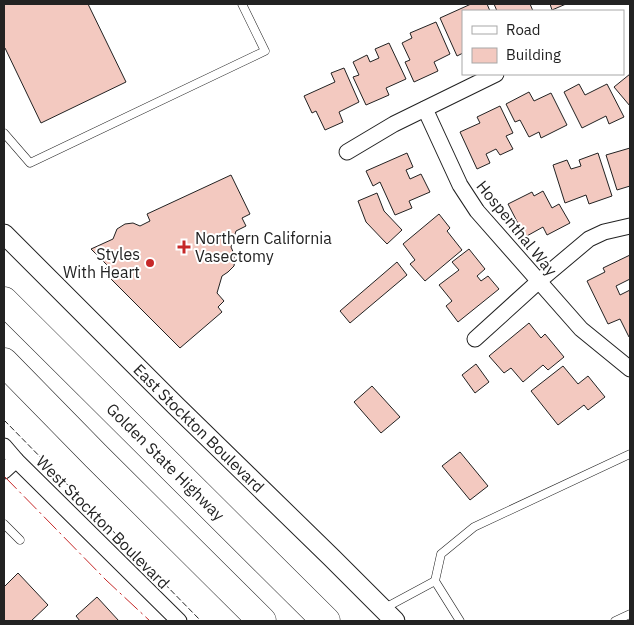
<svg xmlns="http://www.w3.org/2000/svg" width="634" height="625" font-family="'IBM Plex Sans',sans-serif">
  <rect width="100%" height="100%" fill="#fff"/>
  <!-- building -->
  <g fill="#f3c9c0" stroke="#222">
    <path d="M4 4H88L126 82 41 123 5 48H4Z"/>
    <path d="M471 4H487L490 11H463V53L457 56 440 18Z"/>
    <path d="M494 4H530L533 11H497Z"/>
    <path d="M550 4H566L552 10Z"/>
    <path d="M436 22 450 54 434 62 438 71 414 82 405 62 410 60 402 43 412 38 410 33Z"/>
    <path d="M389 43 406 79 386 88 389 95 366 105 353 77 359 75 353 62 367 55 370 62 379 58 375 49Z"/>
    <path d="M344 68 359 102 339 112 343 122 325 130 316 111 312 113 304 96 335 82 331 73Z"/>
    <path d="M630 74V106L614 87Z"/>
    <path d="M579 84 585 95 607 84 624 117 609 124 606 116 582 128 564 92Z"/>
    <path d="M529 92 534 101 551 93 567 125 541 138 539 132 529 137 520 120 515 122 506 104Z"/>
    <path d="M500 106 513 133 506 136 513 149 500 155 496 149 486 154 490 163 477 169 460 132 480 123 477 117Z"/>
    <path d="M630 148V186L617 190 606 155Z"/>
    <path d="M407 153 413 167 406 170 410 179 421 174 430 192 409 201 412 208 395 215 380 182 373 186 366 171Z"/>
    <path d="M598 153 612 196 589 204 586 195 565 203 553 165 567 160 571 169 581 166 579 160Z"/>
    <path d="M231 175 250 214 242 218 246 226 236 231 231 247 234 254 235 258 234 266 228 272 222 276 217 293 224 301 218 307 222 312 180 348 103 271 108 266 91 249 113 239 117 229 125 224 133 223 140 226 150 221 147 214Z"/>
    <path d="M543 191 552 208 559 204 570 223 547 235 543 227 525 237 508 204 532 192 534 196Z"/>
    <path d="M377 193 384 211 402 230 387 244 366 222 358 201Z"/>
    <path d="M439 214 450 228 447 231 462 250 425 281 410 264 415 260 403 244Z"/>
    <path d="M469 249 485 269 477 276 481 281 488 276 499 289 458 322 446 306 452 301 439 285 459 270 452 262Z"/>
    <path d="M630 255V279L616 286 620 295 630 290V337H629L620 319 608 324 587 281 605 272 603 268Z"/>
    <path d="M397 262 407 275 350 323 340 311Z"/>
    <path d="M529 323 541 338 545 334 564 357 548 370 543 365 523 382 511 368 504 373 489 356Z"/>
    <path d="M476 364 489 382 475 393 462 375Z"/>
    <path d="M563 366 578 384 588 376 605 397 588 410 584 405 558 425 531 391Z"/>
    <path d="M372 386 400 417 381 433 354 402Z"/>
    <path d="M460 452 488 486 470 500 442 466Z"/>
    <path d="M18 573 48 605 31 621H4V587Z"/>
    <path d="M97 597 119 621H80L76 616Z"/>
  </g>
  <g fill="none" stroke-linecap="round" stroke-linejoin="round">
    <defs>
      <g id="service">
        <path d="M4 133 30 163 265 51 242 4"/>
        <path d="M4 524 20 540"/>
        <path d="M383 609 435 581"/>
        <path d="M460 621 435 581 441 554 474 527 630 454"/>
        <path d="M615 621 630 614"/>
      </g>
      <g id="minor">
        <path d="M425 109 460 185 477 211 581 329 630 369"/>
        <path d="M347 152 394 124 496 74"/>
        <path d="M475 339 539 281 589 239 604 232 630 226"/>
        <path d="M4 446 16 460 179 621"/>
        <path d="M4 471 16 460"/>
      </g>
      <g id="tertiary">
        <path id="s1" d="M4 234 176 406 332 558 395 621"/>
      </g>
      <g id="motorway">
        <path id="s2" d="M4 301 326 621"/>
        <path d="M4 362 96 456 262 621"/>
      </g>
    </defs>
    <!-- service casing -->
    <use href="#service" stroke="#222" stroke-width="9"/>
    <!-- minor casing -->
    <use href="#minor" stroke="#222" stroke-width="17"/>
    <!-- tertiary casing -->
    <use href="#tertiary" stroke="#222" stroke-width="21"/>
    <!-- motorway casing -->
    <use href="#motorway" stroke="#222" stroke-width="29"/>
    <!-- service -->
    <use href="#service" stroke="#fff" stroke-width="8"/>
    <!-- minor -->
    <use href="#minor" stroke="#fff" stroke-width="15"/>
    <!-- tertiary -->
    <use href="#tertiary" stroke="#fff" stroke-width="19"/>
    <!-- motorway -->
    <use href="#motorway" stroke="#fff" stroke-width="28"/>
    <!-- fence -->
    <path stroke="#222" stroke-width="1" stroke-dasharray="6 2.5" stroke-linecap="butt" d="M4 420 201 621"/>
    <!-- power -->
    <path stroke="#c62828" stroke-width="1" stroke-dasharray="18 4 2.5 4" stroke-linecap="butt" d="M4 476 106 580 150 621"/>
  </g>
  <!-- markers -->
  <g fill="#c62828" stroke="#fff" stroke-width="2">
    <path d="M181.5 239.5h5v5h5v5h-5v5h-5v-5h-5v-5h5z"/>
    <circle cx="150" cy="263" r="5"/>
  </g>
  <g text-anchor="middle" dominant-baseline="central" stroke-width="4" stroke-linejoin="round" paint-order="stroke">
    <!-- street labels -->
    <g font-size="16" fill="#222" stroke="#fff">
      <text transform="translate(517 228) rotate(51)">Hospenthal Way</text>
      <text stroke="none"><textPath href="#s1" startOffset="275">East Stockton Boulevard</textPath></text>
      <text stroke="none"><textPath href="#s2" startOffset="228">Golden State Highway</textPath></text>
      <text transform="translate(103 522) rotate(45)">West Stockton Boulevard</text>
    </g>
    <!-- poi labels -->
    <g font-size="16" fill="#222" stroke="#fff" text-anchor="start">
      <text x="195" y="238">Northern California<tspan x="195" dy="18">Vasectomy</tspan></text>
      <text x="140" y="254" text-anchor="end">Styles<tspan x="140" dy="18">With Heart</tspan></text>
    </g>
  </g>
  <!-- border -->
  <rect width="634" height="625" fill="none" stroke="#222222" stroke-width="10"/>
  <!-- legend -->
  <rect x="462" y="10" width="162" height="65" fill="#ffffff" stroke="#a7a7a7"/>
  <rect x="472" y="26" width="25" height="8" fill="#ffffff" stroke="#a7a7a7"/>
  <text x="506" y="35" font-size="15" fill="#222222">Road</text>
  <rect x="472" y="48" width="25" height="15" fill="#f3c9c0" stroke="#a7a7a7"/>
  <text x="506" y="60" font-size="15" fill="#222222">Building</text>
</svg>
